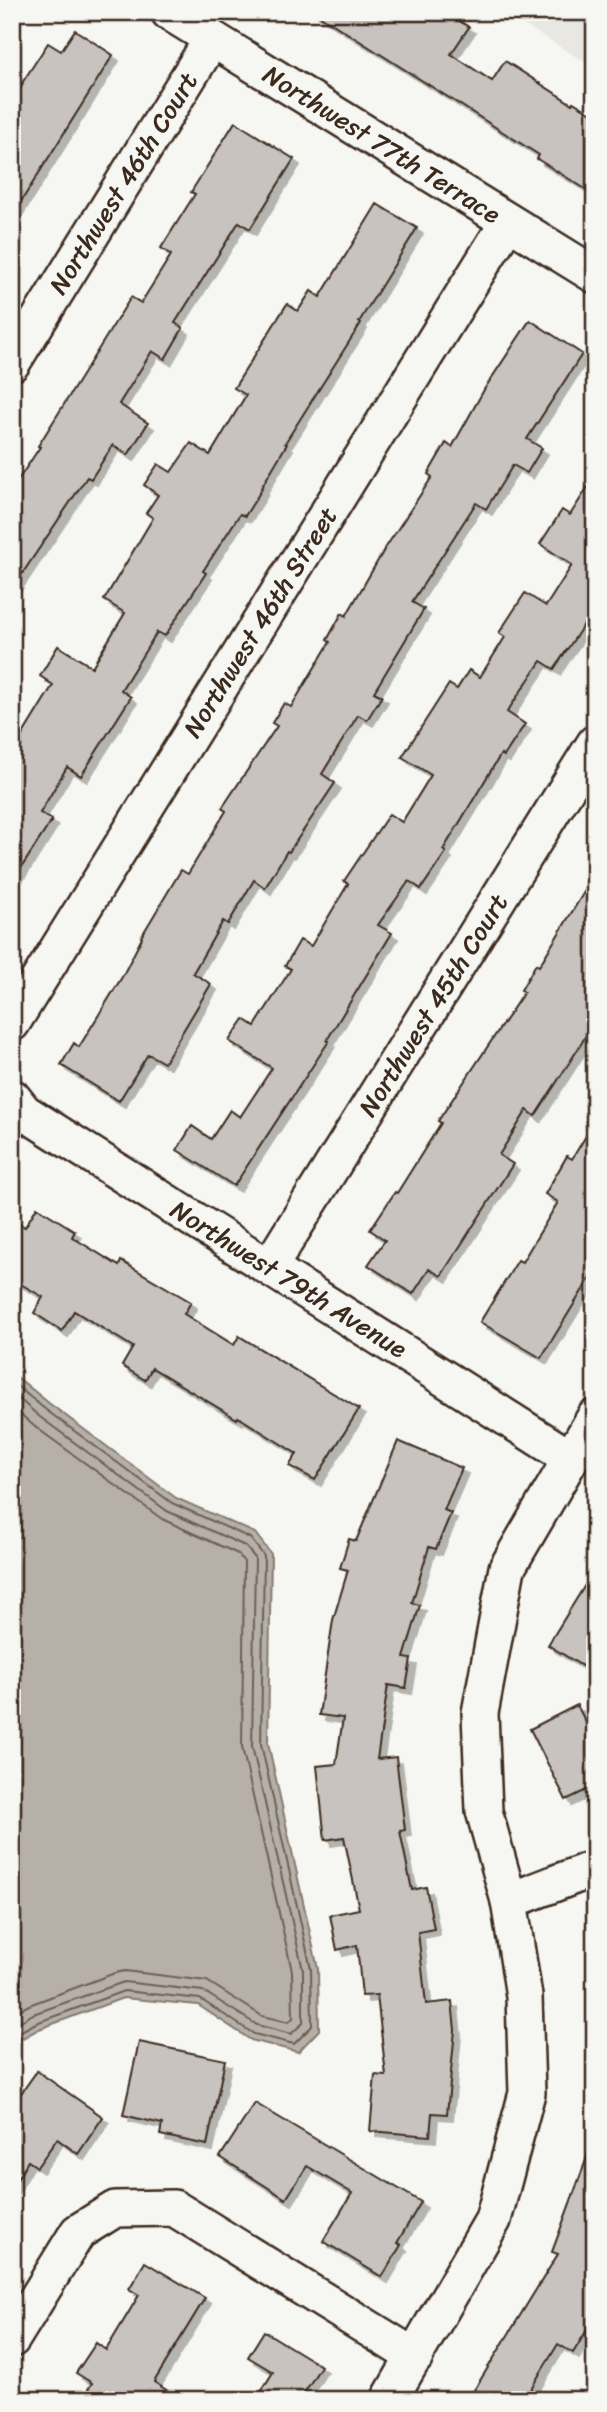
<svg xmlns="http://www.w3.org/2000/svg" width="607" height="2412" font-family="Sriracha,sans-serif">
  <defs>
    <filter id="shadow"><feDropShadow dx="6" dy="6" stdDeviation="0" flood-color="#0004"/></filter>
  </defs>
  <rect width="100%" height="100%" fill="#f6f6f2"/>
  <filter id="ink" filterUnits="userSpaceOnUse"><feTurbulence type="fractalNoise" baseFrequency=".0143" numOctaves="2"/><feDisplacementMap in="SourceGraphic" scale="14" xChannelSelector="R" yChannelSelector="G"/><feConvolveMatrix kernelMatrix="1 2 1 2 8 2 1 2 1" color-interpolation-filters="sRGB"/></filter>
  <g filter="url(#ink)">
    <!-- built -->
    <path fill="#e8e7e2" d="M503 12H595V68Z"/>
    <!-- water -->
    <path fill="#b6b0a9" stroke="#857a71" stroke-width="2" d="M12 1373 50 1404 176 1498 255 1533 271 1554 268 1743 318 1969 319 2030 298 2052 251 2040 198 2005 123 1998 39 2029 12 2044Z"/>
    <g fill="none" stroke-linecap="round" stroke-linejoin="round">
      <!-- shore -->
      <g stroke="#6c6056" stroke-width="2">
        <path d="M12 1382 46 1410 172 1503 250 1538 264 1556 261 1744 311 1969 312 2026 294 2044 254 2034 200 1999 124 1991 36 2023 12 2036"/>
        <path d="M12 1393 40 1417 167 1511 245 1546 255 1558 252 1746 303 1970V2023L291 2034 257 2025 203 1991 124 1982 33 2014 12 2026"/>
        <path d="M12 1407 34 1426 162 1519 238 1554 244 1562 242 1747 292 1971 293 2018 289 2022 262 2016 207 1981 125 1971 115 1973 29 2005 12 2014"/>
      </g>
    </g>
    <!-- building -->
    <g fill="#c8c3be" stroke="#3b2a1e" stroke-width="2" filter="url(#shadow)">
      <path d="M314 12H445L469 27 451 54 492 81 505 61 572 104 573 102 595 115V195L537 159 539 155Z"/>
      <path d="M75 30 113 55 12 216V103L23 84 22 83 48 43 61 51Z"/>
      <path d="M235 122 294 159 250 229 239 222 175 323 183 328 165 359 152 351 119 404 148 423 128 455 113 445 91 479 87 477 12 589V489L40 447 38 446 131 297 141 303 171 255 161 248 195 194 191 192Z"/>
      <path d="M377 204 417 228 359 322 361 323 285 443 287 444 261 488 262 489 245 516 240 514 203 571 206 573 165 636 157 632 121 690 131 697 81 776 67 767 40 813 52 820 12 882V752L53 685 40 676 58 646 92 667 125 613 104 600 153 518 146 513 158 495 144 485 158 464 171 472 191 443 210 455 246 395 234 388 287 304 298 311 311 291 320 297Z"/>
      <path d="M530 320 582 354 527 439 542 448 527 473 513 465 486 509 476 503 412 602 424 609 374 692 382 696 367 720 358 715 322 774 335 783 289 852 287 851 265 888 254 880 228 924 223 921 193 973 211 984 164 1063 148 1054 119 1101 61 1065 74 1043 79 1047 122 977 142 938 141 937 181 870 188 874 226 811 222 808 277 726 272 723 284 703 291 707 330 642 327 640 342 613 346 616 384 550 432 477 428 474 446 443 452 447 485 388Z"/>
      <path d="M595 476V608L554 669 541 661 507 712 525 724 504 756 501 754 443 850 446 852 421 889 409 881 378 925 392 933 327 1040 329 1041 234 1186 177 1150 192 1126 211 1139 230 1110 240 1117 272 1068 229 1041 244 1019 255 1026 291 969 285 966 300 940 311 946 348 884 344 881 389 814 402 822 431 775 402 757 449 684 457 689 469 670 480 677 505 637 499 633 525 593 546 606 572 565 540 544 562 510 570 515Z"/>
      <path d="M595 874V1020L578 1049 535 1116 527 1110 499 1155 513 1164 441 1276 429 1269 413 1294 368 1265 385 1240 370 1230 395 1192 397 1193 441 1123 438 1121 524 992 521 990 536 964 539 966Z"/>
      <path d="M595 1121V1270L541 1358 480 1322 518 1260 522 1262 558 1202 545 1194 567 1156 572 1159Z"/>
      <path d="M37 1207 75 1231 72 1237 119 1266 121 1261 191 1302 184 1314 234 1345 239 1336 359 1409 315 1480 289 1466 297 1454 238 1417 237 1419 152 1368 145 1380 122 1366 133 1347 74 1311 62 1331 34 1313 43 1297 12 1279V1219L25 1227Z"/>
      <path d="M398 1441 462 1468 444 1510 451 1513 436 1549 429 1547 412 1603 420 1605 404 1658 411 1659 406 1688 388 1685 377 1759 396 1757 405 1830 400 1831 412 1890 426 1887 434 1929 418 1932 426 2004 452 2001 455 2030 447 2114 432 2113 430 2136 370 2131 375 2075 386 2076 377 1995 362 1996 357 1945 337 1950 330 1915 359 1909 344 1837 325 1840 317 1766 336 1764 343 1718 319 1715 333 1620 348 1570 340 1568 349 1539 356 1541Z"/>
      <path d="M595 1569V1645L582 1666 548 1645Z"/>
      <path d="M577 1705 595 1740V1786L566 1800 530 1729Z"/>
      <path d="M139 2042 225 2060 207 2145 160 2135 162 2124 123 2115Z"/>
      <path d="M37 2071 103 2117 78 2154 57 2139 37 2167 28 2161 12 2188V2106Z"/>
      <path d="M255 2103 421 2202 397 2243 401 2245 382 2277 323 2241 352 2193 307 2166 286 2199 220 2157Z"/>
      <path d="M592 2144 595 2145V2317L573 2353 558 2344 524 2400H468L558 2254 552 2252Z"/>
      <path d="M145 2262 205 2298 154 2382 182 2400H81L92 2383 76 2373 96 2343 106 2350 139 2295 129 2289Z"/>
      <path d="M264 2331 321 2366 300 2400H256L273 2372 248 2357Z"/>
    </g>
    <g fill="none" stroke-linecap="round" stroke-linejoin="round">
      <defs>
        <g id="minor">
          <path d="M169 12 595 275"/>
          <path d="M12 363 212 39"/>
          <path d="M12 1023 508 222"/>
          <path d="M12 1097 24 1112 570 1458"/>
          <path d="M270 1266 595 743"/>
          <path d="M509 1901 484 1811 480 1713 507 1568 595 1417"/>
          <path d="M12 2339 78 2232 115 2209 174 2208 415 2357"/>
          <path d="M389 2400 493 2220 527 2093 524 1996 509 1901 595 1868"/>
        </g>
      </defs>
      <!-- minor casing -->
      <use href="#minor" stroke="#3b2a1e" stroke-width="40"/>
      <!-- minor -->
      <use href="#minor" stroke="#f6f6f2" stroke-width="35"/>
    </g>
  </g>
  <g text-anchor="middle" dominant-baseline="central" stroke-width="6" stroke-linejoin="round" paint-order="stroke">
    <!-- street labels -->
    <g font-size="26" fill="#3b2a1e" stroke="#f6f6f2">
      <text transform="translate(382 144) rotate(32)">Northwest 77th Terrace</text>
      <text transform="translate(123 183) rotate(-58)">Northwest 46th Court</text>
      <text transform="translate(260 622) rotate(-58)">Northwest 46th Street</text>
      <text transform="translate(433 1005) rotate(-58)">Northwest 45th Court</text>
      <text transform="translate(289 1279) rotate(32)">Northwest 79th Avenue</text>
    </g>
  </g>
  <!-- margin -->
  <rect width="607" height="2412" fill="none" stroke="#f6f6f2" stroke-width="42"/>
  <rect x="21" y="21" width="565" height="2370" fill="none" stroke="#3b2a1e" stroke-width="2.5" filter="url(#ink)"/>
</svg>
